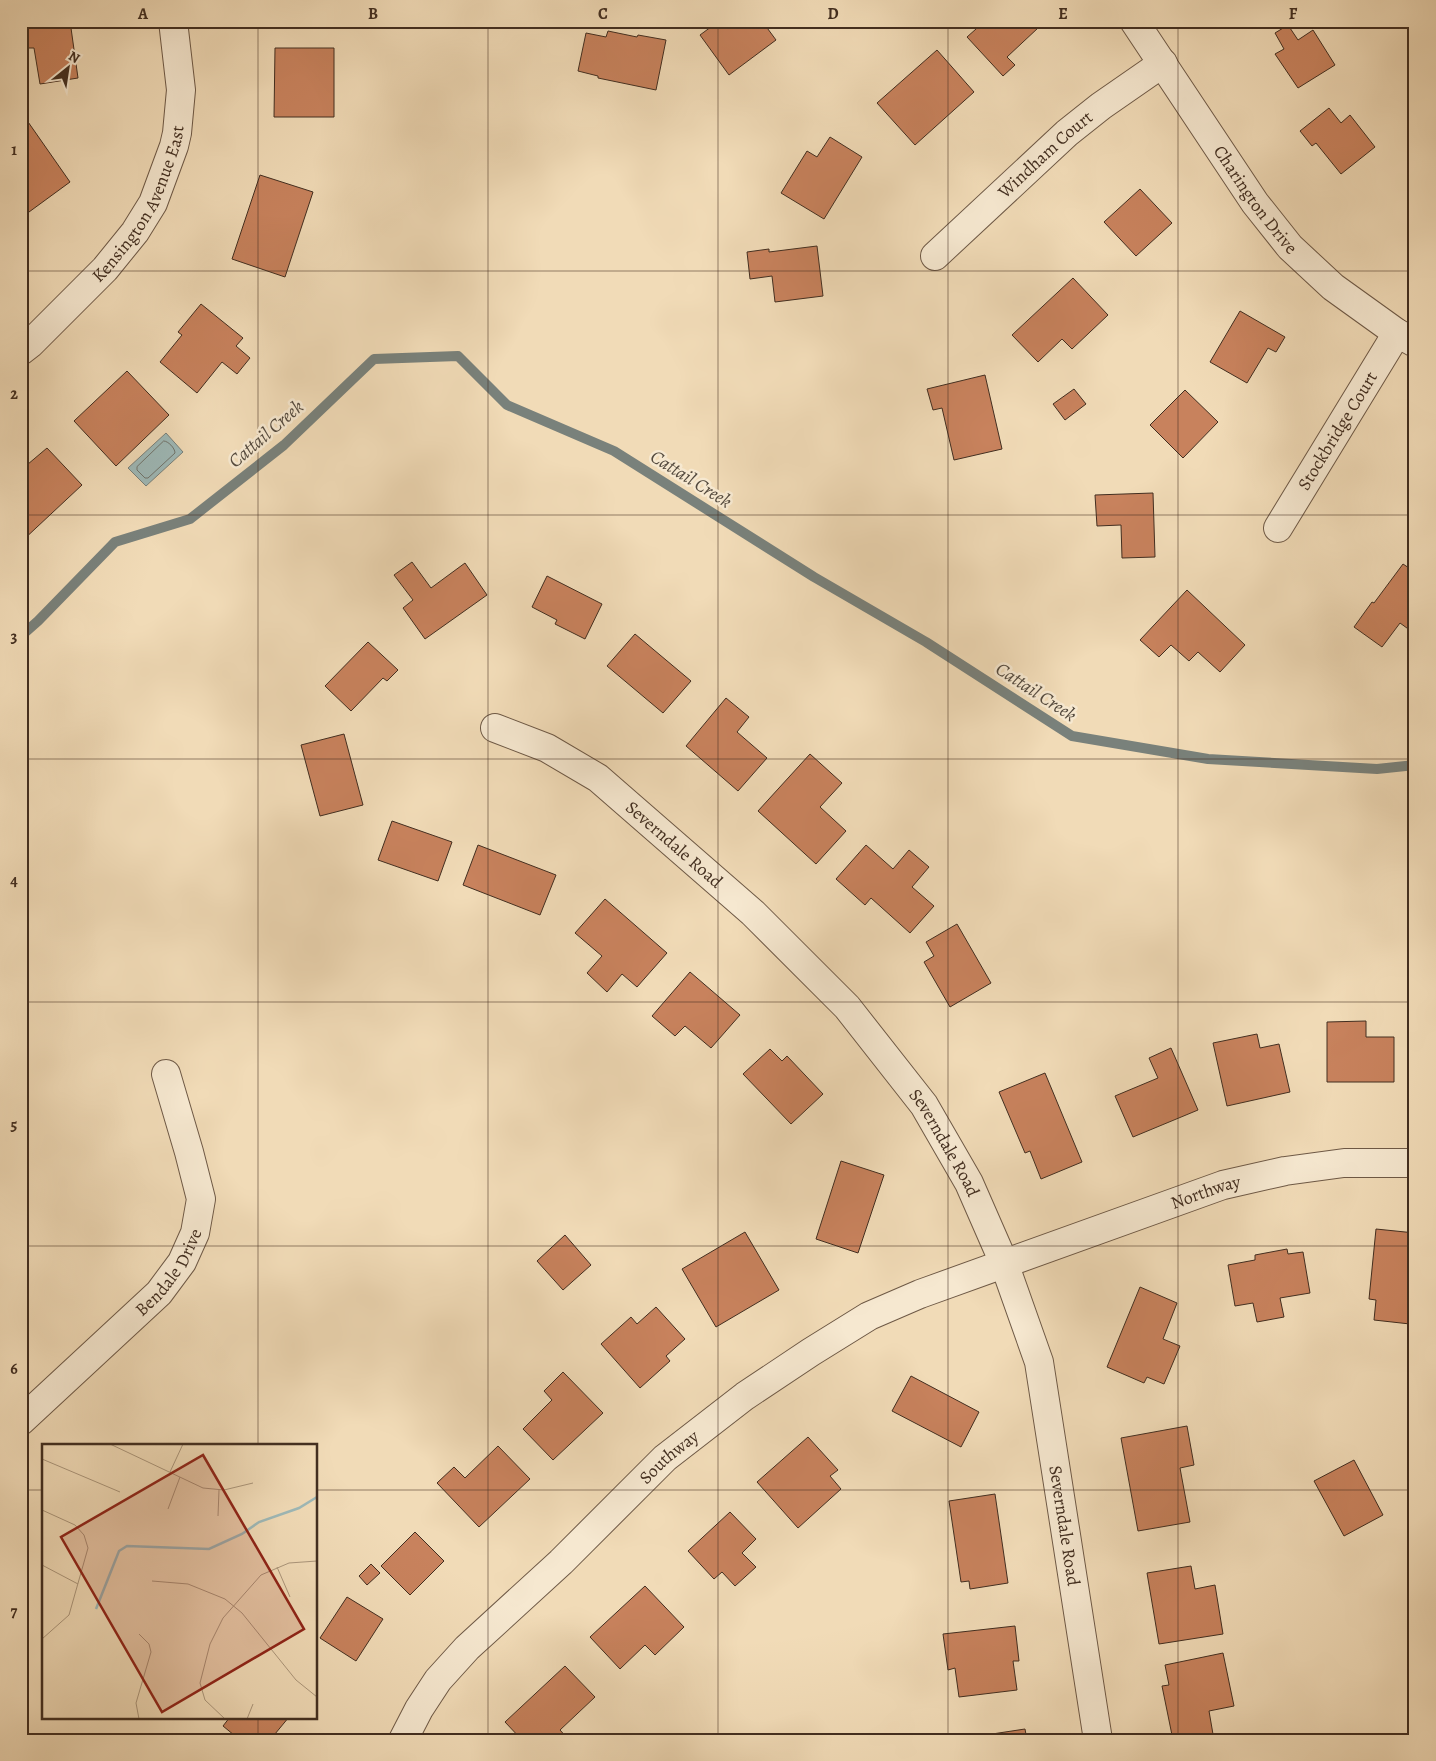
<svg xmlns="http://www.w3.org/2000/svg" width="1436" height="1761" font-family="Alegreya,serif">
  <rect width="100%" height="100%" fill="#f1dbb7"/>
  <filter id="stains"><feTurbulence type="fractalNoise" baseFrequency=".004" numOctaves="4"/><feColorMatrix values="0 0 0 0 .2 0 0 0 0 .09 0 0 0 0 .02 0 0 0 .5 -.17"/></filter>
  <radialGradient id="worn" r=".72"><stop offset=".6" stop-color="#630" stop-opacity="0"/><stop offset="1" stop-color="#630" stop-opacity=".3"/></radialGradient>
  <!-- water -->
  <path fill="#9eb9b8" stroke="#79817b" d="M166 433 183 452 146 486 128 468Z"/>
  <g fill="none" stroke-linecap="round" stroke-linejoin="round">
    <!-- shore -->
    <path stroke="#70746c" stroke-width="1" d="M164 441C168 441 175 448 175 453L148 478H145L137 470V467Z"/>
    <!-- stream -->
    <path stroke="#79817b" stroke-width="10" d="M21 636 38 621 115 542 190 519 284 445 374 359 458 356 507 405 614 451 814 577 926 642 1072 736 1208 759 1377 769 1415 765"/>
  </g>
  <!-- building -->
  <g fill="#c8825d" stroke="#422e20">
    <path d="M70 21 78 78 40 84 34 48H26L22 22Z"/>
    <path d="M719 21H762L776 40 729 75 700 35Z"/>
    <path d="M985 21H1032L1038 28 1007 57 1015 65 1003 76 967 37Z"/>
    <path d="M1288 25 1298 40 1313 30 1335 65 1298 88 1275 54 1284 49 1275 33Z"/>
    <path d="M608 31 637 37 638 35 666 40 656 90 598 78V76L578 71 586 33 606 37Z"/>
    <path d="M275 48H334V117H274Z"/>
    <path d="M937 50 974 92 915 145 877 103Z"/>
    <path d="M1329 108 1341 123 1350 115 1375 147 1341 174 1316 143 1312 146 1300 131Z"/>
    <path d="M26 119 70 182 29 212 21 201V122Z"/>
    <path d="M830 137 862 157 824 219 781 193 807 151 817 157Z"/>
    <path d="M260 175 313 192 285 277 232 259Z"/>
    <path d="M1140 189 1172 223 1136 256 1104 222Z"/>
    <path d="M817 246 823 296 775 302 772 276 750 279 747 252 769 249V252Z"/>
    <path d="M1073 278 1108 315 1072 349 1062 339 1038 362 1012 335Z"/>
    <path d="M201 304 243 338 236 346 250 358 237 374 222 362 197 393 160 362 182 335 178 332Z"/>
    <path d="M1240 311 1285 337 1276 352 1268 348 1247 383 1210 362Z"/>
    <path d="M127 371 169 415 116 466 74 421Z"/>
    <path d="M985 375 1002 449 954 460 942 408 933 410 927 389Z"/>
    <path d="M1074 389 1086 404 1065 420 1053 404Z"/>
    <path d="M1185 390 1218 422 1183 458 1150 425Z"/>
    <path d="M47 448 82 485 21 542V470Z"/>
    <path d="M1153 493 1155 557 1122 558 1121 525 1097 526 1095 495Z"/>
    <path d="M412 562 431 588 465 563 487 595 425 639 403 608 413 600 394 575Z"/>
    <path d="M1403 564 1415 572V626L1411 631 1400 623 1382 647 1354 627 1372 602 1374 603Z"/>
    <path d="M547 576 602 604 585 639 555 624 557 620 532 607Z"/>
    <path d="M1187 590 1245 645 1220 672 1198 652 1189 661 1171 645 1159 657 1140 640Z"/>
    <path d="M635 634 691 681 663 713 607 666Z"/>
    <path d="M368 642 398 670 387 681 383 678 351 711 325 686Z"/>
    <path d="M726 698 749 717 737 732 767 758 738 791 686 746Z"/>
    <path d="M344 734 363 805 320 816 301 745Z"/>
    <path d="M810 754 842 783 820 807 846 831 816 864 758 811Z"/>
    <path d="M392 821 452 842 438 881 378 860Z"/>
    <path d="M478 845 556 875 540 915 463 885Z"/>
    <path d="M866 845 893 869 909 850 929 867 912 887 934 906 910 933 871 898 865 905 836 879Z"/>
    <path d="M605 899 667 953 637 987 622 974 607 992 587 973 602 956 575 933Z"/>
    <path d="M957 924 991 983 950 1007 924 962 934 956 926 942Z"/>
    <path d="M690 972 740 1015 711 1048 685 1026 675 1036 652 1016Z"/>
    <path d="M1366 1021V1037H1394V1082H1327V1022Z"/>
    <path d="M1257 1034 1260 1048 1279 1044 1290 1092 1227 1106 1213 1043Z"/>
    <path d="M1171 1048 1198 1110 1133 1137 1115 1096 1158 1078 1149 1058Z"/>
    <path d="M770 1049 782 1061 787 1056 823 1094 791 1124 743 1074Z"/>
    <path d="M1045 1073 1082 1162 1041 1179 1030 1151 1025 1153 999 1092Z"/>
    <path d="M841 1161 884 1175 858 1253 816 1239Z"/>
    <path d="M1376 1229 1415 1233V1275L1410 1324 1374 1320 1376 1300 1369 1299Z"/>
    <path d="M745 1232 779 1290 716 1327 682 1269Z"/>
    <path d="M565 1235 591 1265 563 1290 537 1261Z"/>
    <path d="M1287 1249 1288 1254 1303 1252 1310 1293 1280 1298 1284 1317 1257 1322 1253 1303 1235 1306 1228 1265 1255 1260V1255Z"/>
    <path d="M1140 1287 1177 1303 1163 1339 1180 1346 1164 1384 1147 1377 1144 1383 1107 1367Z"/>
    <path d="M656 1307 685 1339 666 1356 670 1361 640 1388 601 1344 631 1317 637 1324Z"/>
    <path d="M563 1372 603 1413 553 1460 523 1429 552 1400 544 1391Z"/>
    <path d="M911 1376 979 1412 961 1447 892 1411Z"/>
    <path d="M1187 1426 1194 1465 1180 1468 1190 1522 1138 1531 1121 1438Z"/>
    <path d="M808 1437 838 1470 830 1476 841 1489 798 1528 757 1482Z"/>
    <path d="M498 1446 530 1479 479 1527 437 1483 454 1467 465 1478Z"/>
    <path d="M1354 1460 1383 1515 1344 1536 1314 1481Z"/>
    <path d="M995 1494 1008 1583 970 1589 969 1581 961 1582 949 1501Z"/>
    <path d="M730 1512 756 1539 742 1553 756 1567 735 1586 722 1572 714 1579 688 1551Z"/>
    <path d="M415 1532 444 1561 410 1595 381 1566Z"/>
    <path d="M371 1564 380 1573 367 1585 359 1576Z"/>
    <path d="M1191 1566 1195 1589 1215 1585 1223 1634 1159 1644 1147 1573Z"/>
    <path d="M645 1586 684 1627 655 1655 645 1645 620 1669 590 1637Z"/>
    <path d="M347 1597 383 1619 356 1661 320 1638Z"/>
    <path d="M1015 1626 1019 1661H1013L1017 1690 959 1697 955 1668 948 1670 943 1634Z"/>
    <path d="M1223 1653 1234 1706 1209 1711 1214 1740H1173L1162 1686 1169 1685 1165 1665Z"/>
    <path d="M565 1666 595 1697 560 1730 569 1740H522L505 1722Z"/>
    <path d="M230 1717H289L270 1740H240L223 1726Z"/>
    <path d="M1025 1729 1027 1740H980L979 1736Z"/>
  </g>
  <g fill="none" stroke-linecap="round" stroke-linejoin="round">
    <defs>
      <g id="minor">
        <path id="s1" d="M1134 21 1255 203 1290 247 1333 287 1397 333 1415 343"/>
        <path id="s2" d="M935 256 1067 133 1101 106 1163 63"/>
        <path id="s3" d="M21 351 30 344 105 269 135 232 153 203 174 146 177 133 181 90 173 21"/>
        <path id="s4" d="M1278 528 1397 333"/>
        <path id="s5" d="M495 728 547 748 598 778 753 913 847 1007 924 1105 969 1183 1004 1263 1039 1362 1098 1740"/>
        <path id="s6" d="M21 1421 159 1293 182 1262 195 1233 201 1199 189 1152 166 1074"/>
        <path id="s7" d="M403 1740 419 1709 438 1680 467 1648 561 1562 665 1458 745 1396 811 1352 869 1316 920 1294 1223 1185 1285 1171 1344 1163H1415"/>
      </g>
    </defs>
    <!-- minor casing -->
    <use href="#minor" stroke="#6e5946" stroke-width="30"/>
    <!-- minor -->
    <use href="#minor" stroke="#f6e8d0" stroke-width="28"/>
  </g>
  <!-- grid -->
  <path fill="none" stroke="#422e20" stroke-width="1" stroke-opacity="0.55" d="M258 21V1445M488 21V1740M718 21V1740M948 21V1740M1178 21V1740M21 271H1415M21 515H1415M21 759H1415M21 1002H1415M21 1246H1415M21 1490H44M316 1490H1415M258 1717V1740"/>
  <g text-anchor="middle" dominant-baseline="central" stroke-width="5" stroke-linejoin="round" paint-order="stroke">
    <!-- street labels -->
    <g font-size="18" fill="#422e20" stroke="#f6e8d0">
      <text stroke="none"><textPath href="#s2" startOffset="150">Windham Court</textPath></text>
      <text stroke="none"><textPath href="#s1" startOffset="216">Charington Drive</textPath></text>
      <text stroke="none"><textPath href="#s3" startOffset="192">Kensington Avenue East</textPath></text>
      <text stroke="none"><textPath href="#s4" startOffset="114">Stockbridge Court</textPath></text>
      <text stroke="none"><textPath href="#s5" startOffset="216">Severndale Road</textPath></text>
      <text stroke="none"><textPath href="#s5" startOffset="621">Severndale Road</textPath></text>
      <text stroke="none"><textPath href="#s7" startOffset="995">Northway</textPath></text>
      <text stroke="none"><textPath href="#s6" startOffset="211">Bendale Drive</textPath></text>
      <text stroke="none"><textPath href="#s7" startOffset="391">Southway</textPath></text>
      <text stroke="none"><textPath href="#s5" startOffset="1026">Severndale Road</textPath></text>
    </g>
    <!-- water labels -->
    <g font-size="19" font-style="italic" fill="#544a3e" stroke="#f6e8d0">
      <text transform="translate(266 434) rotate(-41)">Cattail Creek</text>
      <text transform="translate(691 479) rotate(32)">Cattail Creek</text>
      <text transform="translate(1036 692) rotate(33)">Cattail Creek</text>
    </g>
  </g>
  <!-- overview -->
  <g transform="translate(42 1444)">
    <rect width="275" height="275" fill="#f1dbb7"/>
    <path fill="none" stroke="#9eb9b8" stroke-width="2.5" d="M54 165 77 107 85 102 167 105 200 90 217 78 257 64 275 53"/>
    <path fill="none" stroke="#ab967b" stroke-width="1" d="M68 0 161 44 182 46 211 39M0 15 78 48M128 28 141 0M126 65 138 33M0 66 33 81 42 91 46 104 27 171 0 195M176 72 177 46M0 121 36 140M235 123 248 153M110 137 146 140 183 155 200 169 254 236 275 253M97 190 107 200 109 208 94 259 97 275M183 275 163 256 158 239 168 200 181 174 219 131 247 119 275 117M205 275 211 260"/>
    <path fill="#8f2418" fill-opacity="0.15" stroke="#8f2418" stroke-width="2.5" d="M161 11 262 185 120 268 19 93Z"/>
    <rect width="275" height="275" fill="none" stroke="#422e20" stroke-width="2.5"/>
  </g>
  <!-- margin -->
  <rect width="1436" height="1761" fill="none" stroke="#f1dbb7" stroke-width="55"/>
  <!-- north arrow -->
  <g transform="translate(68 68) rotate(30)" stroke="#f6e8d0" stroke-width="4" paint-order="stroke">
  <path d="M0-4L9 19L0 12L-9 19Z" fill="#422e20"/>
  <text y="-8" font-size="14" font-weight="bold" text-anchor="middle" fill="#422e20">N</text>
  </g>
  <rect x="28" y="28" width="1380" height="1706" fill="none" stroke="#422e20" stroke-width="2"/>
  <g font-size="16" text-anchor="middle" font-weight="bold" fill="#422e20">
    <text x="143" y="19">A</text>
    <text x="373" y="19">B</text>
    <text x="603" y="19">C</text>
    <text x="833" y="19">D</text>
    <text x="1063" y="19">E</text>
    <text x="1293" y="19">F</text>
    <text x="14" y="155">1</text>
    <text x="14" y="399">2</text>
    <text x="14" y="642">3</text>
    <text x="14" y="886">4</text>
    <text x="14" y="1130">5</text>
    <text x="14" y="1374">6</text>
    <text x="14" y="1617">7</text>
  </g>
  <rect width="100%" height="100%" filter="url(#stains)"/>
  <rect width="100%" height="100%" fill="url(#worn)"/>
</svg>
